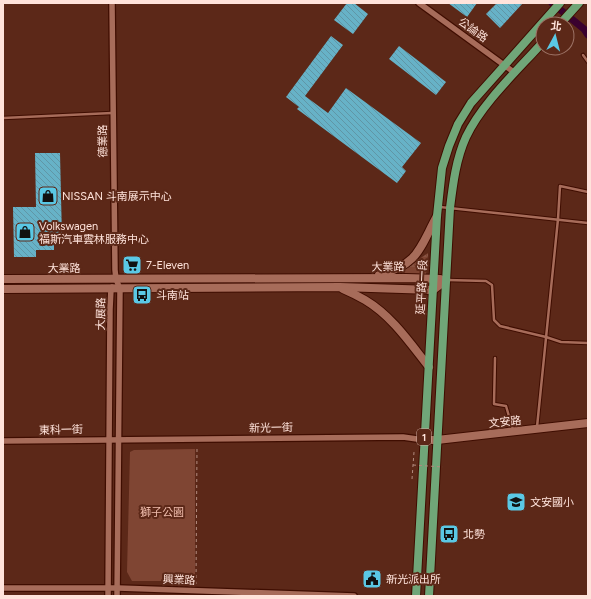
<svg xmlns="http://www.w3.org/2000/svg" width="591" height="599" font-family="Figtree,'Noto Sans TC',sans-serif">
  <defs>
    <pattern id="grass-tufts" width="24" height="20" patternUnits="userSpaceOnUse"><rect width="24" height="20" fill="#7f4533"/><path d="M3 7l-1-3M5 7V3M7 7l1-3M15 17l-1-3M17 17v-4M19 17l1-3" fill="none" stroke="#926050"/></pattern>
    <pattern id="building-back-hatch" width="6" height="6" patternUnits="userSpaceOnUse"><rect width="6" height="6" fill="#67b2c7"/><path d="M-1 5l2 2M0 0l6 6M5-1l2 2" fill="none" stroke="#6096a6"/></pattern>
  </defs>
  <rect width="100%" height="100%" fill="#5c2818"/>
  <!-- grass -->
  <path fill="url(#grass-tufts)" d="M428 253 426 275 397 274Z"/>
  <!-- green -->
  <path fill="#7f4533" d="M195 449V581H132L127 572 130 452 134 450Z"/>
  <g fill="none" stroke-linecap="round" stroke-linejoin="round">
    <!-- canal -->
    <path stroke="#3a012f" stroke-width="7" d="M552 3 584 29 588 35"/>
  </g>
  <!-- building -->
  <g fill="url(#building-back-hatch)">
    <path d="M347 3H354L368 14 353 34 334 20Z"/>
    <path d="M448 3H477L467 17Z"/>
    <path d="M497 3H523L500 28 486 14Z"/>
    <path d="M331 36 343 45 305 96 328 113 346 88 421 143 402 167 406 171 397 183 297 109 299 107 286 97Z"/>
    <path d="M399 46 446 82 436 95 389 59Z"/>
    <path d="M35 153H60L62 238H54V250H36V257H14L13 207H36Z"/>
  </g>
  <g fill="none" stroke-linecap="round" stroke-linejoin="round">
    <defs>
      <g id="lane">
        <path d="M583 55 588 62"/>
        <path d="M3 118 112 113"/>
        <path d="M440 207 588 223"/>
        <path d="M447 280 486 281 492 285 494 320 500 326 546 337 561 342 588 343"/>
        <path d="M495 358 494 404 506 406 513 430"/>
        <path d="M537 427 558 219 560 186 588 192"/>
      </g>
      <g id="street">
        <path d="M112 3 115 270 116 279 120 289 117 596"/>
        <path d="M419 3 515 73"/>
        <path d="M3 441 403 437 424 440"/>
        <path d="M3 588H118L354 596"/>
        <path d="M108 596 110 309 111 289 112 287"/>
      </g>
      <g id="secondary">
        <path d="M379 275C419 264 419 249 437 216"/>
        <path d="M3 279 406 278 440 279"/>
        <path d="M3 289 340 287 433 290 446 280"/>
        <path d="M343 289C350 292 358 296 365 300 392 316 410 343 429 367"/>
        <path d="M424 440H437L588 423"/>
      </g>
      <g id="primary">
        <path d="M560 24 579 3"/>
        <path d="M416 596 437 216 442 168 449 146 458 124 471 103 560 3"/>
        <path d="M429 596 450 208C453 184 456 159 466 137 482 103 518 70 543 42"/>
      </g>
    </defs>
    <!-- lane casing -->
    <use href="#lane" stroke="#3f0d00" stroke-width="4.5"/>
    <!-- street casing -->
    <use href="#street" stroke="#3f0d00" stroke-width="8"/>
    <!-- secondary casing -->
    <use href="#secondary" stroke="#3f0d00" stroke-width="10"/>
    <!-- primary casing -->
    <use href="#primary" stroke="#3f0d00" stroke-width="10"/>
    <!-- path -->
    <g stroke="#b28b7f" stroke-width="1" stroke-dasharray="3 3" stroke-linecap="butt">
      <path d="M412 479 414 452"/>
      <path d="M196 584 197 448"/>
    </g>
    <!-- lane -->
    <use href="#lane" stroke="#a76c5a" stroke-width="2.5"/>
    <!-- street -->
    <use href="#street" stroke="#a76c5a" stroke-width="5.5"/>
    <!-- secondary -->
    <use href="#secondary" stroke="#a76c5a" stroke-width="8"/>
    <!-- primary -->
    <use href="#primary" stroke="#70a678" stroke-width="8"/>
    <!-- path-bridge -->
    <path stroke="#b28b7f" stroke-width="1" stroke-dasharray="3 3" stroke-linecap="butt" d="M413 465 443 467"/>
  </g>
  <!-- icons -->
  <defs>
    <symbol id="shop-square" viewBox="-11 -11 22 22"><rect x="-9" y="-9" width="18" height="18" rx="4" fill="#5ac8e5" stroke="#5c2818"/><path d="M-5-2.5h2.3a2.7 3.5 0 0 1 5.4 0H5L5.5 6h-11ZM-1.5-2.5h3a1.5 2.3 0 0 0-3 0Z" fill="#111"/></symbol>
    <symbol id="supermarket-square" viewBox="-11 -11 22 22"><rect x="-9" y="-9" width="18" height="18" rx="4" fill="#5ac8e5" stroke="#5c2818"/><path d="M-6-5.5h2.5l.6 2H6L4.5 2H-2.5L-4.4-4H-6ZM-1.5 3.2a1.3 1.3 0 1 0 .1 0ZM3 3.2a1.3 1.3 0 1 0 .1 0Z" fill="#111"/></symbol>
    <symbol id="bus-square" viewBox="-11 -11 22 22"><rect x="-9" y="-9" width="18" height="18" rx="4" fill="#5ac8e5" stroke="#5c2818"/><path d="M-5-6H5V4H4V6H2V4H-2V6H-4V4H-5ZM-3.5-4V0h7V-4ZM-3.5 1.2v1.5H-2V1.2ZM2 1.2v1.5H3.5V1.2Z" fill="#111"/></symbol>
    <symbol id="school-square" viewBox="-11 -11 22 22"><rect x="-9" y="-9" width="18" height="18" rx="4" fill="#5ac8e5" stroke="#5c2818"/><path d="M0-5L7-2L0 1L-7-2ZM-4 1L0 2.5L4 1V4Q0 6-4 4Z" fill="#111"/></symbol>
    <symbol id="civic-square" viewBox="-11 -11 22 22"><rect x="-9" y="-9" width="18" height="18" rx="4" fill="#5ac8e5" stroke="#5c2818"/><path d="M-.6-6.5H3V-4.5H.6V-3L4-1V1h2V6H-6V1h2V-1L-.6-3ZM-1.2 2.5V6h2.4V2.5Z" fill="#111"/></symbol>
  </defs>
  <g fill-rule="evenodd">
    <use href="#shop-square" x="37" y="185" width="22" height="22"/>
    <use href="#shop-square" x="14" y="221" width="22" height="22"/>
    <use href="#supermarket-square" x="121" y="254" width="22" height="22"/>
    <use href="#bus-square" x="131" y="284" width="22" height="22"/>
    <use href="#school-square" x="505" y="491" width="22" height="22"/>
    <use href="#bus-square" x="438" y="523" width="22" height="22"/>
    <use href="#civic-square" x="361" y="568" width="22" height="22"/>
  </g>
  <g text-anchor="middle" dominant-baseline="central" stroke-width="4" stroke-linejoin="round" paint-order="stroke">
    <!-- shield labels -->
    <rect fill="#5c2818" stroke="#ceaba0" stroke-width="1" x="417" y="429" width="14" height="16" rx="3"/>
    <g font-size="10" font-weight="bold" fill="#ffe3db">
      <text x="424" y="437">1</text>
    </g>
    <!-- street labels -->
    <g font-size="11" fill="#ffe3db" stroke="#5c2818">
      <text transform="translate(473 30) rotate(36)">公論路</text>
      <text transform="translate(103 141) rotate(-91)">德業路</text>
      <text transform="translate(388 267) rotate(-1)">大業路</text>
      <text x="64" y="268">大業路</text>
      <text transform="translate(422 287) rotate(-87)">延平路一段</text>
      <text transform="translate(101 314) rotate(-89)">大展路</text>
      <text transform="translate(505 422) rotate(-6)">文安路</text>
      <text transform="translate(271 428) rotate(-1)">新光一街</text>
      <text transform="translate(61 430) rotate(-1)">東科一街</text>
      <text transform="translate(179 580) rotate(2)">興業路</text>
    </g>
    <!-- poi labels -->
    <g font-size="11" fill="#ffe3db" stroke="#5c2818" text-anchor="start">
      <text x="62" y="196">NISSAN 斗南展示中心</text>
      <text x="39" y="226">Volkswagen<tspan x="39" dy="13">福斯汽車雲林服務中心</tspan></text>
      <text x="146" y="265">7-Eleven</text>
      <text x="156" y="295">斗南站</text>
      <text x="530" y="502">文安國小</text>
      <text x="463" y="534">北勢</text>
      <text x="386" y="579">新光派出所</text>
    </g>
    <!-- park labels -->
    <g font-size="11" fill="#f0bdad" stroke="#5c2818">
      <text x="162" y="512">獅子公園</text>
    </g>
  </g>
  <!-- border -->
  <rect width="591" height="599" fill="none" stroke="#ffe3db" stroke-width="8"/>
  <!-- north arrow -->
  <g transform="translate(555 36) rotate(7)"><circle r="19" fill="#5c2818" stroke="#9d7366"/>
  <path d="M0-3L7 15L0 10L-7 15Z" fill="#5ac8e5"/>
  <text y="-6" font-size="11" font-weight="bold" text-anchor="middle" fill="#ffe3db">北</text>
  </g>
</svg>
